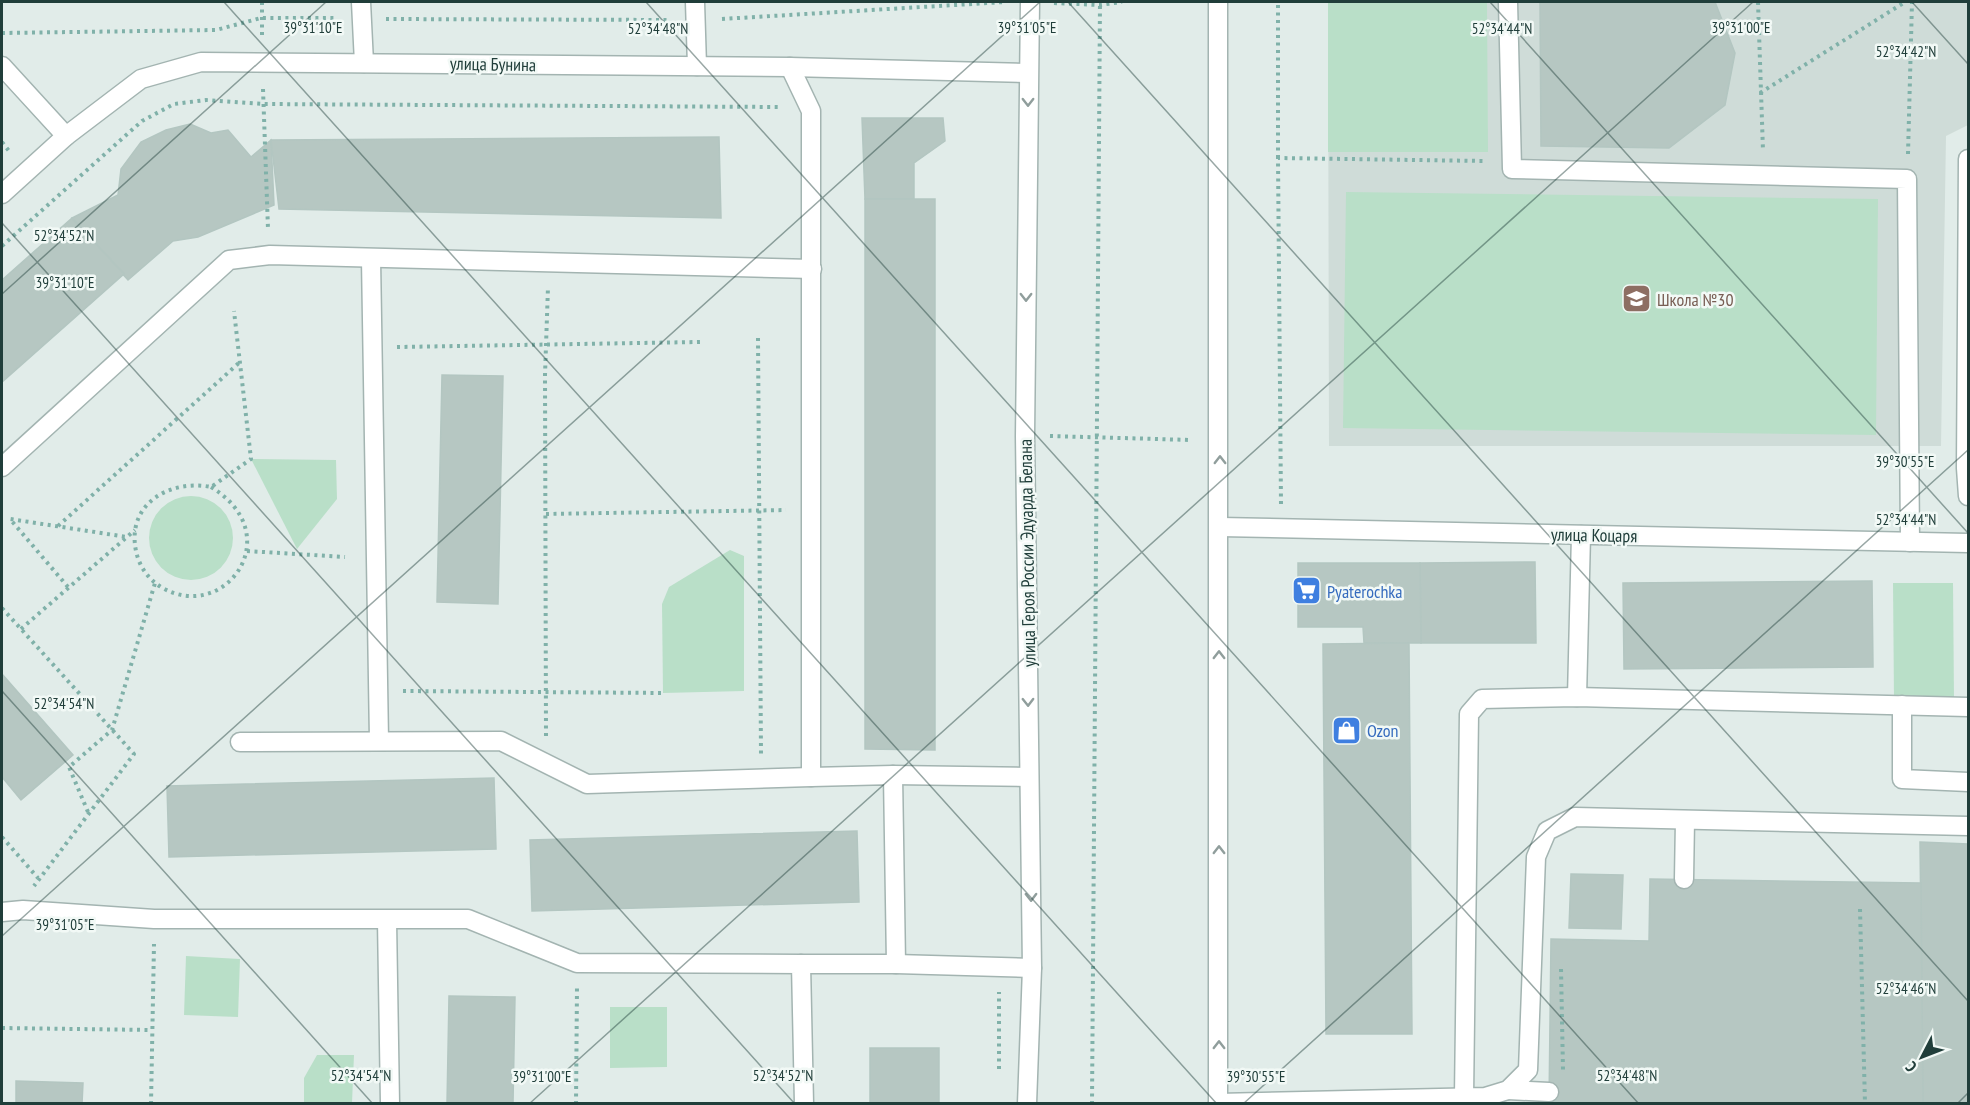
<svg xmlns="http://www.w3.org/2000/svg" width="1970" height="1105" font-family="'PT Sans Narrow',sans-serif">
  <rect width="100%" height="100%" fill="#e1ece9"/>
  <!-- built -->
  <path fill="#cfdcd8" d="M1328 2H1968V125L1946 136 1941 446H1329Z"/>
  <!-- green -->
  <g fill="#b9dfc8">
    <path d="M1328 2H1487L1488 152H1328Z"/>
    <path d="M1346 192 1878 199 1876 435 1343 428Z"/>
    <path d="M251 459 336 460 337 499 297 549Z"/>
    <circle cx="191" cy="538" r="42"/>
    <path d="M730 550 744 556V691L663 693 662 604 669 587Z"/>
    <path d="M1893 583H1953L1954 699 1894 700Z"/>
    <path d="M186 956 240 959 238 1017 184 1015Z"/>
    <path d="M610 1007H667V1067L610 1068Z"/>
    <path d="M317 1055H354L352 1103H304V1078Z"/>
  </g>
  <!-- building -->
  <g fill="#b6c7c2" stroke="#b3c6c1" stroke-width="1.5">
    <path d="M1540 2H1715L1735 53 1725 105 1669 148 1541 146Z"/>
    <path d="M862 118H943L945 141 914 163V199H865Z"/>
    <path d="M190 124 211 133 228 130 251 157 271 140 274 205 198 237 173 241 128 280 72 218 118 195 121 169 141 142 166 130Z"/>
    <path d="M719 137 721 218 279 209 271 140Z"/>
    <path d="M865 199H935V750L865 749Z"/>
    <path d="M72 218 124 274 2 382V280Z"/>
    <path d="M442 375 503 376 498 604 437 602Z"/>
    <path d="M1535 562 1536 643H1421L1420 563Z"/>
    <path d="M1298 563H1420L1421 643H1364L1363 627H1298Z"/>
    <path d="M1872 581 1873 667 1624 669 1623 583Z"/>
    <path d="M1409 643 1412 1034H1326L1323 644Z"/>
    <path d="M2 674 73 755 21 800 2 777Z"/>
    <path d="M494 778 496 849 169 857 167 786Z"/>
    <path d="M857 831 859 902 532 911 530 840Z"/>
    <path d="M1920 842 1968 844V1104H1923Z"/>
    <path d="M1571 874 1623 875 1621 929 1569 928Z"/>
    <path d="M1650 879 1921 883 1923 1104H1549L1551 939 1649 941Z"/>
    <path d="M449 996 515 997 513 1104H447Z"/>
    <rect x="870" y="1048" width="69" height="56"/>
    <path d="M16 1081 83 1083 82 1104H16Z"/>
  </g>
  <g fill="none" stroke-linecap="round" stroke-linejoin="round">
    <defs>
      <g id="minor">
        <path d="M361 2 364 63"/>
        <path d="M695 2 697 66"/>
        <path d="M1218 2V1104"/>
        <path d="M1508 2 1512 169 1907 179 1910 542"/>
        <path d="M2 66 66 136"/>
        <path d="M790 67 811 111V777L893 775 896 964H801"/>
        <path d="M1968 159 1966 468 1968 496"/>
        <path d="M2 194 66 136 141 79 201 62 790 67 1028 73"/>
        <path d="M371 259 379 740"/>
        <path d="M2 467 229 260 270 255 812 269"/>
        <path d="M1220 527 1968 543"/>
        <path d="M1577 697 1581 535"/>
        <path d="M1902 705V779L1968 782"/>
        <path d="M240 742 501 741 587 784 811 777"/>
        <path d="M893 775 1029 777"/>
        <path d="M1684 879 1685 820"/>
        <path d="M2 912 23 910 154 919H468L577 963 801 964 804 1104"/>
        <path d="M387 920 390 1104"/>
        <path d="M896 964 1032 968"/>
        <path d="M1508 1090 1549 1092"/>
        <path d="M1464 1097 1469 714 1482 699 1577 697 1968 707"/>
        <path d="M1218 1103 1485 1097 1508 1090 1528 1070 1536 857 1547 831 1575 817 1968 826"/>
        <path d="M1027 1104 1032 968 1025 436 1030 2"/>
      </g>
    </defs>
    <!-- minor casing -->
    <use href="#minor" stroke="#a3b4b1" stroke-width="21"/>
    <!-- path -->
    <g stroke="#80b1a9" stroke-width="4" stroke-dasharray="3 4.5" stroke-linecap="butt">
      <path d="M262 2V37"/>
      <path d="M1758 2 1763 151"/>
      <path d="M1054 3 1100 5 1122 2"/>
      <path d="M386 19 669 20"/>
      <path d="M722 19 1005 2"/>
      <path d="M2 33 216 30 261 18H336"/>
      <path d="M263 89 268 229"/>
      <path d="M1760 93 1905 2"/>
      <path d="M2 142 9 151"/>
      <path d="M1908 154 1912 2"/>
      <path d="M1278 158V2"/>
      <path d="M2 246 142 121 174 104 206 100 263 104 779 107"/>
      <path d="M758 338 761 754"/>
      <path d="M397 347 700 342"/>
      <path d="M1050 436 1192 440"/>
      <path d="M211 487C290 535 224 625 161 587 148 579 139 566 136 551 126 503 171 479 211 487L251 459 234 311"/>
      <path d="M1281 504 1278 158 1485 161"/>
      <path d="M546 514 786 510"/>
      <path d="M58 526 240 362"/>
      <path d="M247 551 345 557"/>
      <path d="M68 587 10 519 127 537"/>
      <path d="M2 608 134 754 34 886"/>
      <path d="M21 629 135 530"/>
      <path d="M403 691 663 693"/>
      <path d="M546 736 545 375 548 287"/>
      <path d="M88 812 69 767 112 730 155 583"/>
      <path d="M2 837 38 878"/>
      <path d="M1860 909 1865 1104"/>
      <path d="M1561 969 1563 1070"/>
      <path d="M2 1028 152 1030"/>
      <path d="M999 1069V992"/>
      <path d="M151 1104 154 944"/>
      <path d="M576 1104 577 987"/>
      <path d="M1092 1104 1100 2"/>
    </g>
    <!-- minor -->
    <use href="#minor" stroke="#fff" stroke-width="18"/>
  </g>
  <!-- one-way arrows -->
  <defs><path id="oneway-chevron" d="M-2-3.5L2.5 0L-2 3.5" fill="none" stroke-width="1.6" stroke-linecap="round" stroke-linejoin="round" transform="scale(1.5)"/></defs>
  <g stroke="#909e9c">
    <use href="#oneway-chevron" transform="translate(1028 102) rotate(90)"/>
    <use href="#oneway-chevron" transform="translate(1026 297) rotate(90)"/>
    <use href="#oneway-chevron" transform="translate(1220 460) rotate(-90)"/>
    <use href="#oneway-chevron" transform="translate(1219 655) rotate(-90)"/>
    <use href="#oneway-chevron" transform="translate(1028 702) rotate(89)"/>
    <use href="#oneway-chevron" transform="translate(1219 850) rotate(-90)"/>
    <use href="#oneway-chevron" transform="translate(1031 897) rotate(89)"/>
    <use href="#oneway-chevron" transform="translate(1219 1045) rotate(-90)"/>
  </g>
  <!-- ticks -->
  <path fill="none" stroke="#203e3a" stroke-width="1.5" stroke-opacity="0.45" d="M224 2 1217 1104M646 2 1639 1104M1068 2 1968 1001M1490 2 1968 533M1912 2 1968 64M2 223 795 1104M2 294 326 2M2 691 373 1104M2 936 1040 2M529 1104 1753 2M1243 1104 1968 450M1957 1104 1968 1093"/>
  <!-- icons -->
  <defs>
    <symbol id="school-square" viewBox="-11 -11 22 22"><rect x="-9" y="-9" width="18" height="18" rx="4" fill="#8d6e63" stroke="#f2f9f6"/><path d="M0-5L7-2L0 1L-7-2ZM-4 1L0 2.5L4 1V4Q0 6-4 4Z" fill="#fff"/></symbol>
    <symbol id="supermarket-square" viewBox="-11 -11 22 22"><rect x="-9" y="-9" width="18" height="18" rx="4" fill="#3f7fe0" stroke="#f2f9f6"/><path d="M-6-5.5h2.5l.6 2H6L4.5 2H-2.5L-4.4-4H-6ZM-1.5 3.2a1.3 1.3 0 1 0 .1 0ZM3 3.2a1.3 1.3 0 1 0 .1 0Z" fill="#fff"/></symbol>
    <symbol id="shop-square" viewBox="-11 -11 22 22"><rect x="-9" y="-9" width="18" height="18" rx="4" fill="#3f7fe0" stroke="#f2f9f6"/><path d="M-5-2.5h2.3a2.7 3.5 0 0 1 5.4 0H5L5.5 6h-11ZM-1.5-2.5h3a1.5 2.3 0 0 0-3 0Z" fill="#fff"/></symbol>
  </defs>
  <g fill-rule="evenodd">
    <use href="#school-square" x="1620" y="282" width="33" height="33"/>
    <use href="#supermarket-square" x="1290" y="574" width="33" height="33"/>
    <use href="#shop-square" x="1330" y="714" width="33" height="33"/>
  </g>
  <g text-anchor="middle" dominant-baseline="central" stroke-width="5" stroke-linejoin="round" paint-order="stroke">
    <!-- street labels -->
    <g font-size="18" fill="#203e3a" stroke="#f2f9f6">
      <text transform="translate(493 64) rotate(1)">улица Бунина</text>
      <text transform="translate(1594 535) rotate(1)">улица Коцаря</text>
      <text transform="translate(1027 553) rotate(-91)">улица Героя России Эдуарда Белана</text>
    </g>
    <!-- education labels -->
    <g font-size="18" fill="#785e54" stroke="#f2f9f6" text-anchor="start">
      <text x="1657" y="299">Школа №30</text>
    </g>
    <!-- shop labels -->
    <g font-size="18" fill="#366cbe" stroke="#f2f9f6" text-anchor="start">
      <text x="1327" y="591">Pyaterochka</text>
      <text x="1367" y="730">Ozon</text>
    </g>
  </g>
  <g font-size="15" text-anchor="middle" fill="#203e3a" stroke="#f2f9f6" stroke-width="5" stroke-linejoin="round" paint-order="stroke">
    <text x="313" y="33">39°31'10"E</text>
    <text x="1027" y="33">39°31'05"E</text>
    <text x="1741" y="33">39°31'00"E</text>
    <text x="1502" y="34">52°34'44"N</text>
    <text x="658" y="34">52°34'48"N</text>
    <text x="1906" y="57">52°34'42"N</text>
    <text x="64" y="241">52°34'52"N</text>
    <text x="65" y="288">39°31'10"E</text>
    <text x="1905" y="467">39°30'55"E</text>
    <text x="1906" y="525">52°34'44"N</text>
    <text x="64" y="709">52°34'54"N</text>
    <text x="65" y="930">39°31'05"E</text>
    <text x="1906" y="994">52°34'46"N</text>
    <text x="361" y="1081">52°34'54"N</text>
    <text x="783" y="1081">52°34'52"N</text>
    <text x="1627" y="1081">52°34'48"N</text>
    <text x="542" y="1082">39°31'00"E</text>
    <text x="1256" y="1082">39°30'55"E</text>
  </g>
  <!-- border -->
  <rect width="1970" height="1105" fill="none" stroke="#203e3a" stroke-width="6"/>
  <!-- north arrow -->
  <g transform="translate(1922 1057) rotate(228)" stroke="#f2f9f6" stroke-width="4.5" paint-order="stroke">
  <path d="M0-4.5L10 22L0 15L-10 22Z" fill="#203e3a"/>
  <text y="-9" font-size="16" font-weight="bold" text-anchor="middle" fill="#203e3a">С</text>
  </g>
</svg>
